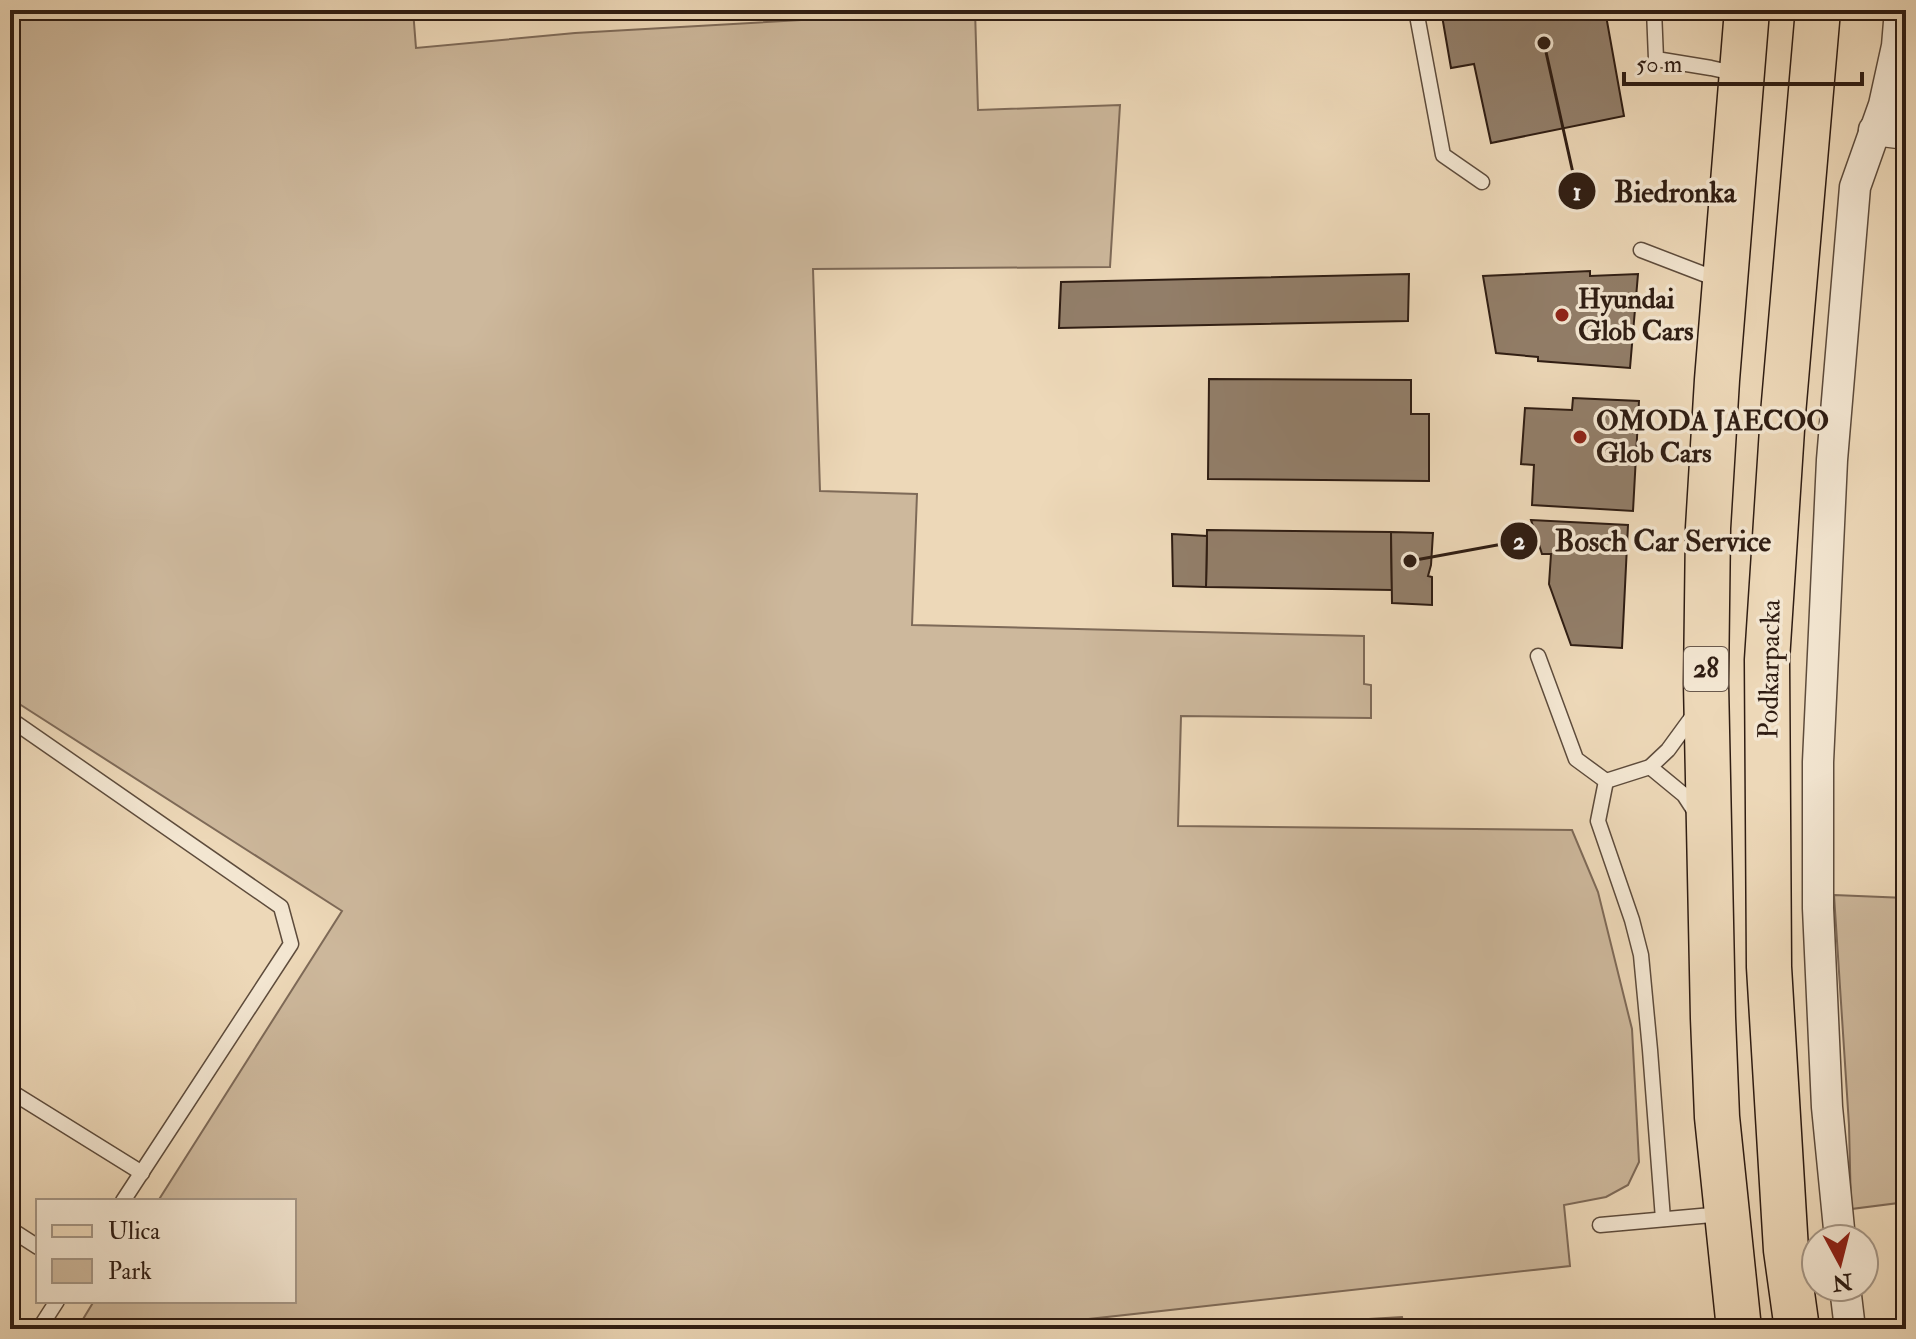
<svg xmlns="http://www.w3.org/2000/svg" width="1916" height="1339" font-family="'IM FELL Double Pica',serif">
  <rect width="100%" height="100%" fill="#edd8b8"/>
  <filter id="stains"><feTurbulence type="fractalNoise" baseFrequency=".0025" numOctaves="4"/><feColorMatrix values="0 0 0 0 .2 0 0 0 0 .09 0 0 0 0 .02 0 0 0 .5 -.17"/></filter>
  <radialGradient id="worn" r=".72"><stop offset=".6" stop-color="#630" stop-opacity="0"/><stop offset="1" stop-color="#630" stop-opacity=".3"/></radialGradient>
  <!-- green -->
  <g fill="#cdb89c" stroke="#7e6a58" stroke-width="2">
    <path d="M10 10H413L416 48 575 33 975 10 978 110 1120 105 1110 267 813 269 820 491 917 494 912 625 1364 636V684L1371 685V718L1181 716 1178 826 1572 830 1598 892 1632 1029 1639 1162 1628 1185 1606 1197 1564 1205 1570 1266 1062 1322V1329H77L94 1301H294V1201H158L342 911 10 698Z"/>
    <path d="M1834 895 1906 898V1202L1851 1209 1849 1125Z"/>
    <path d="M1402 1317 1404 1329H1196Z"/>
  </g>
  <!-- building -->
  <g fill="#927e69" stroke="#2f1d13" stroke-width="2">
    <path d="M1441 10H1605L1624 116 1491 143 1474 64 1451 68Z"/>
    <path d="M1590 271V276L1638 274 1630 368 1538 361V357L1496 353 1483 276Z"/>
    <path d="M1409 274 1408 321 1059 328 1061 282Z"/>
    <path d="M1209 379 1411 380V414H1429V481L1208 479Z"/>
    <path d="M1573 398 1639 401 1633 511 1532 505 1534 465 1521 464 1525 408 1572 410Z"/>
    <path d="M1531 520 1628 525 1622 648 1571 645 1549 584 1551 554H1542Z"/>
    <path d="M1207 530 1391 532 1392 590 1206 587Z"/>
    <path d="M1391 532 1433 533 1431 565 1428 576 1432 577V605L1392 603Z"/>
    <path d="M1172 534 1207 536 1206 587 1173 586Z"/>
  </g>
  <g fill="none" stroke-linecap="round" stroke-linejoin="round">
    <defs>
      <g id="service">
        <path d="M1416 10 1443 155 1482 182"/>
        <path d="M1654 10 1656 59 1711 68 1738 74"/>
        <path d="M1641 250 1719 280"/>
        <path d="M1538 656 1576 759 1606 781"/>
        <path d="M10 719 281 907 291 944 123 1201"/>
        <path d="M1650 767 1684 795 1697 815"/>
        <path d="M1606 781 1598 821 1632 920 1641 955 1650 1050 1663 1219"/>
        <path d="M1606 781 1650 767 1668 750 1695 713"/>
        <path d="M10 1091 142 1173"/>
        <path d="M1600 1225 1723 1214"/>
        <path d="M10 1229 38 1247"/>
        <path d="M39 1329 57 1301"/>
      </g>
      <g id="minor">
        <path d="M1874 130 1906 134"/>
        <path d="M1840 1239 1827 1107 1818 908V762L1832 460 1855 187 1884 105 1897 46 1900 10"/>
        <path d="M1845 1287 1850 1329"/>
      </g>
      <g id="primary">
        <path d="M1739 1329 1717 1117 1713 1018 1706 683 1708 528 1717 380 1747 10"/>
        <path d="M1797 1329 1786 1250 1769 967 1767 660 1783 414 1818 10"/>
      </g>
    </defs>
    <!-- service casing -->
    <use href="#service" stroke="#5e4c3c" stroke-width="17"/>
    <!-- minor casing -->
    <use href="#minor" stroke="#5e4c3c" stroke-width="33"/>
    <!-- primary casing -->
    <use href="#primary" stroke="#2f1d13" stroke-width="47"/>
    <!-- service -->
    <use href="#service" stroke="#f3e6d1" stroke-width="14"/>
    <!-- minor -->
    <use href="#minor" stroke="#f3e6d1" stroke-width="30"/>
    <!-- primary -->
    <use href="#primary" stroke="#edd8b8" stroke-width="44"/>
  </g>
  <!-- markers -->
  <g fill="#8f2418" stroke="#f3e6d1" stroke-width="3">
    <circle cx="1562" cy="315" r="8"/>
    <circle cx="1580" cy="437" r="8"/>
  </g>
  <g text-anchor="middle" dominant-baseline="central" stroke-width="7" stroke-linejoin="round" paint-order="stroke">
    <!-- shield labels -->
    <rect fill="#f3e6d1" stroke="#6a594c" stroke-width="2" x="1684" y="647" width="44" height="44" rx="6"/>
    <g font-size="26" font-weight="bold" fill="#2f1d13">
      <text x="1706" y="669">28</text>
    </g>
    <!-- poi labels -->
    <g font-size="28" font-weight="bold" fill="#2f1d13" stroke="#f3e6d1" text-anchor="start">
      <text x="1578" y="299">Hyundai<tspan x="1578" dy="32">Glob Cars</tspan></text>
      <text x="1596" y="421">OMODA JAECOO<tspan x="1596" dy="32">Glob Cars</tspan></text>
    </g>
    <!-- street labels -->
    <g font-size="28" fill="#2f1d13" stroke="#f3e6d1">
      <text transform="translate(1770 669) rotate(-89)">Podkarpacka</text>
    </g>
  </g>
  <!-- callouts -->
  <path fill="none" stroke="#2f1d13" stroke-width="3" d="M1544 43L1577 191M1410 561L1519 541"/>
  <g fill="#2f1d13" stroke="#f3e6d1" stroke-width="3">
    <circle cx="1544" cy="43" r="8"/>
    <circle cx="1410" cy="561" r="8"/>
    <circle cx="1577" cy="191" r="20"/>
    <circle cx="1519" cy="541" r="20"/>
  </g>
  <g font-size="24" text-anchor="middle" font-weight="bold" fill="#fff">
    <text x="1577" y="200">1</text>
    <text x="1519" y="549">2</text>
  </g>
  <g font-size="30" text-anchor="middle" font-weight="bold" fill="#2f1d13" stroke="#f3e6d1" stroke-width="7" stroke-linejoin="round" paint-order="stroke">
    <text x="1675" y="202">Biedronka</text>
    <text x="1663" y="551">Bosch Car Service</text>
  </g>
  <!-- margin -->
  <rect width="1916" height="1339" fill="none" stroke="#edd8b8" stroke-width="40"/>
  <rect x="12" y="12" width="1892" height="1315" fill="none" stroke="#2f1d13" stroke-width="4"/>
  <rect x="20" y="20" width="1876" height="1299" fill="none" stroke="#2f1d13" stroke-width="2"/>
  <!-- legend -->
  <rect x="36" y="1199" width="260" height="104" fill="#f3e6d1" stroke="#a59685" stroke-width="2"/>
  <rect x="52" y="1225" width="40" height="12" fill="#edd8b8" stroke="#a59685" stroke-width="2"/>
  <text x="108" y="1239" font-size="24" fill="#2f1d13">Ulica</text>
  <rect x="52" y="1259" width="40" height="24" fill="#cdb89c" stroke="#a59685" stroke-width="2"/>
  <text x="108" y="1279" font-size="24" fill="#2f1d13">Park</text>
  <!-- north arrow -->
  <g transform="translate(1840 1263) rotate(173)"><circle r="38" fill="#f3e6d1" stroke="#a59685" stroke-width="2"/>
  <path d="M0-6L14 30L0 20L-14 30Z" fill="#8f2418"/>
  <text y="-12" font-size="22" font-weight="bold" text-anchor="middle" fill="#2f1d13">N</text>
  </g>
  <!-- scale -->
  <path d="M1624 72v12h238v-12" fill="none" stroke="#2f1d13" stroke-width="4"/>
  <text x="1636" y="72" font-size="24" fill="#2f1d13" stroke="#f3e6d1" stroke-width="6" paint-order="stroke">50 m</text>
  <rect width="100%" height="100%" filter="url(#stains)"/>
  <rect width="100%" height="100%" fill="url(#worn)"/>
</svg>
